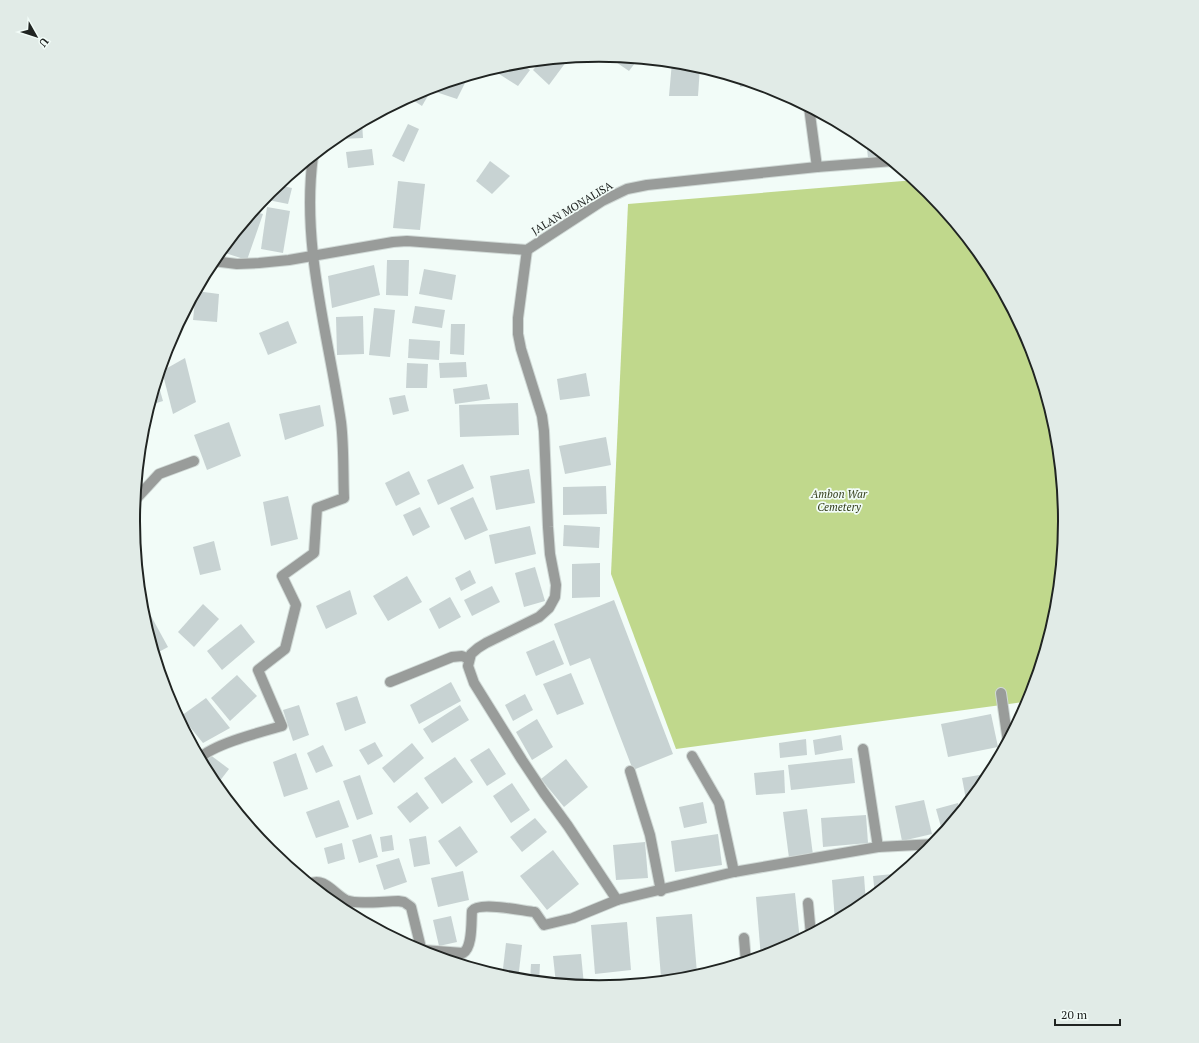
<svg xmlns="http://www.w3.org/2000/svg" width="1199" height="1043" font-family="'PT Serif',serif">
  <rect width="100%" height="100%" fill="#f2fcf8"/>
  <!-- green -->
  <path fill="#c0d88c" d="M915 180 930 192 988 263 1031 343 1057 431 1066 522 1057 613 1030 701 676 749 611 574 628 204Z"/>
  <!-- building -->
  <g fill="#c8d3d3">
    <path d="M607 56H613L638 59 629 71Z"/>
    <path d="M569 58 549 85 533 70 541 61Z"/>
    <path d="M672 62 691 64 700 67 698 96H669Z"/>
    <path d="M520 63 530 70 518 86 496 72 499 67 509 64Z"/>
    <path d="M459 79 466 81 457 99 436 92 440 85Z"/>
    <path d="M739 79 758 84 740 87Z"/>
    <path d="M433 87 422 106 408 97 421 90Z"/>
    <path d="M362 122 363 138 341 139V133Z"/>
    <path d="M408 124 419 129 404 162 392 156Z"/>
    <path d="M866 140 885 155 868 158Z"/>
    <path d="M372 149 374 165 348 168 346 152Z"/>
    <path d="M490 161 510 176 492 194 476 181Z"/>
    <path d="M398 181 425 184 420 230 393 228Z"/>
    <path d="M278 185 292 188 288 204 263 199Z"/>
    <path d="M257 207 255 212 263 214 247 260 222 252 223 249Z"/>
    <path d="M267 207 290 211 283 253 261 249Z"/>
    <path d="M387 260H409L408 296 386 295Z"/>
    <path d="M374 265 380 295 332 308 328 276Z"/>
    <path d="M424 269 456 275 452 300 419 294Z"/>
    <path d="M196 291 219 294 217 322 193 320Z"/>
    <path d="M415 306 445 310 442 328 412 323Z"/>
    <path d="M374 308 395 310 390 357 369 355Z"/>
    <path d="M363 316 364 354 337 355 336 317Z"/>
    <path d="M288 321 297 343 268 355 259 333Z"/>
    <path d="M451 324H465L464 355 450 354Z"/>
    <path d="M409 339 440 341 439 360 408 358Z"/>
    <path d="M185 358 196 402 173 414 162 371Z"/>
    <path d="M466 362 467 377 440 378 439 363Z"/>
    <path d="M407 363 428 364 427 388H406Z"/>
    <path d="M586 373 590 396 560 400 557 379Z"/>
    <path d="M157 380 163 401 150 405 153 395Z"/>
    <path d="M487 384 490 399 455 404 453 389Z"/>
    <path d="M405 395 409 411 393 415 389 398Z"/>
    <path d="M518 403 519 435 460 437 459 405Z"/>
    <path d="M320 405 324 426 285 440 279 414Z"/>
    <path d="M229 422 241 456 207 470 194 435Z"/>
    <path d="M606 437 611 465 565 474 559 446Z"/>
    <path d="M463 464 474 488 438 505 427 480Z"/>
    <path d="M529 469 535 503 496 510 490 476Z"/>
    <path d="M409 471 420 494 396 506 385 483Z"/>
    <path d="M606 486 607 514 563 515V487Z"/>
    <path d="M288 496 298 539 271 546 263 502Z"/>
    <path d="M473 497 488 530 465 540 450 508Z"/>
    <path d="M420 507 430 527 413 536 403 515Z"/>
    <path d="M564 525 600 527 599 548 563 546Z"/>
    <path d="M530 526 536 554 495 564 489 535Z"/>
    <path d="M214 541 221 570 200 575 193 547Z"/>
    <path d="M600 563V597L572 598V564Z"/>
    <path d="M535 567 545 601 524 607 515 573Z"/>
    <path d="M470 570 476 583 461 591 455 578Z"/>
    <path d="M407 576 422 602 388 621 373 596Z"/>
    <path d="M492 586 500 602 472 616 464 600Z"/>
    <path d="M350 590 357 614 326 629 316 606Z"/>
    <path d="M450 597 461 617 439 629 429 609Z"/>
    <path d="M614 600 673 754 633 770 590 658 570 666 554 624Z"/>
    <path d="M203 604 219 619 194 647 178 632Z"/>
    <path d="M151 616 168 647 155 654 144 620Z"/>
    <path d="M241 624 255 642 222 670 207 651Z"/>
    <path d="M554 640 564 664 536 676 526 652Z"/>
    <path d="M571 673 584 704 557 715 543 684Z"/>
    <path d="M237 675 257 696 230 721 211 698Z"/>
    <path d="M451 682 461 701 419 724 410 705Z"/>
    <path d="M525 694 533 710 513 721 505 705Z"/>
    <path d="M357 696 366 723 345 731 336 703Z"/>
    <path d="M206 698 230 728 203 743 181 716Z"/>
    <path d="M299 705 309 735 293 741 283 710Z"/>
    <path d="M460 705 469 720 432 743 423 729Z"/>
    <path d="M991 714 998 747 948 757 941 724Z"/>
    <path d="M537 719 553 747 532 760 516 732Z"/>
    <path d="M180 721 192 731 188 736Z"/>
    <path d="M841 735 843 750 815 755 813 740Z"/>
    <path d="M806 739 807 755 780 758 779 743Z"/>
    <path d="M375 742 383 756 368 765 359 750Z"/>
    <path d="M412 743 424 758 394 783 382 768Z"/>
    <path d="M323 745 333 766 316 773 307 753Z"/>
    <path d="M489 748 506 774 487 786 470 760Z"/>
    <path d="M296 753 308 789 284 797 273 762Z"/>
    <path d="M209 754 229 769 216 786 211 780 202 763Z"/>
    <path d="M455 757 473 782 442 804 424 778Z"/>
    <path d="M852 758 855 783 791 790 788 765Z"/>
    <path d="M566 759 588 787 564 807 541 779Z"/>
    <path d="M784 770 785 793 756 795 754 773Z"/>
    <path d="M991 773 987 781 967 805 962 778Z"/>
    <path d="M360 775 373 814 357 820 343 781Z"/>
    <path d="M512 783 530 810 511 823 493 796Z"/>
    <path d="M417 792 429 808 410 823 397 807Z"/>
    <path d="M339 800 349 827 316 838 306 812Z"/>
    <path d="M924 800 932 834 902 841 895 806Z"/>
    <path d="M703 802 707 823 684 828 679 807Z"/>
    <path d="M958 803 961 813 943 834 936 809Z"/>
    <path d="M807 809 813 855 789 858 783 812Z"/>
    <path d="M866 815 868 843 823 847 821 818Z"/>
    <path d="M535 818 547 832 522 852 510 837Z"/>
    <path d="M460 826 478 852 456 867 438 841Z"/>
    <path d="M371 834 378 857 359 863 352 840Z"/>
    <path d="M718 834 722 865 675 872 671 841Z"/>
    <path d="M392 835 394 850 382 852 380 837Z"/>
    <path d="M426 836 430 864 414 867 409 839Z"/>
    <path d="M645 842 648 878 616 880 613 845Z"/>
    <path d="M342 843 345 859 328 864 324 848Z"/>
    <path d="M553 850 579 884 547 910 520 876Z"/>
    <path d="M399 858 407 882 384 890 376 865Z"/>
    <path d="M463 871 469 900 438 907 431 878Z"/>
    <path d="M903 873 900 875 875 896 873 876Z"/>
    <path d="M864 876 866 903 858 910 835 922 832 880Z"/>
    <path d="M795 893 800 941 778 953 761 958 756 897Z"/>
    <path d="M692 914 697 973 661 977 656 917Z"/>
    <path d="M451 916 457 942 439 946 433 920Z"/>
    <path d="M627 922 631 970 595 974 591 925Z"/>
    <path d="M506 943 522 945 518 980 502 977Z"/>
    <path d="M581 954 584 985 574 986 556 984 553 956Z"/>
    <path d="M531 964H540L539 982 530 981Z"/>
    <path d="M623 983V986L601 988V986Z"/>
  </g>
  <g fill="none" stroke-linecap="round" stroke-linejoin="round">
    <defs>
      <g id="street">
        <path d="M809 107 817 167"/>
        <path d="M527 250 518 318V334L521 349 542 416 544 431 548 527 550 554 556 585 555 597 549 608 539 617 486 643 478 648 471 654 468 666 474 683 522 760 544 793 568 826 617 900"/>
        <path d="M213 261 237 264 259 263 289 260 393 242 407 241 527 250 602 201 627 189 647 185 817 167 893 161"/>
        <path d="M135 500 159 474 194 461"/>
        <path d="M390 682 452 657 462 656 469 659"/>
        <path d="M1001 693 1008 742"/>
        <path d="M863 749 878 847"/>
        <path d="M692 756 719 803 734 872"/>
        <path d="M200 758C214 744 261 732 282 726L258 670 285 649 296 605 282 576 314 553 317 508 344 498C343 473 344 446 341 422 328 333 301 246 313 156"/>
        <path d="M630 771 650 835 661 891"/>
        <path d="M924 845 925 855"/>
        <path d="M309 884C324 876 334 894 346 900 357 905 385 901 398 901L404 902 411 907 421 948 423 950 463 953C473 947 471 921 472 911 479 901 523 911 535 912L544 925 573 918 617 900 734 872 878 847 936 844"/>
        <path d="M808 903 811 935"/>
        <path d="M744 938 746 962"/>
      </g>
    </defs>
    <!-- street casing -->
    <use href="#street" stroke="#d0d9d6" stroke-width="12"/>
    <!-- street -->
    <use href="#street" stroke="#999c9a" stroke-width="10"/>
  </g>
  <g text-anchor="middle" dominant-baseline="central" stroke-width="3.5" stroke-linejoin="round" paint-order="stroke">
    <!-- street labels -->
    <g font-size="11" fill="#202422" stroke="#f2fcf8">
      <text transform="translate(572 208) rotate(-31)">JALAN MONALISA</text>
    </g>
    <!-- park labels -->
    <g font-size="11" font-style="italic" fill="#323d19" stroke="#f2fcf8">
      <text x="839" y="494">Ambon War<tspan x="839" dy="13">Cemetery</tspan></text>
    </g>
  </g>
  <!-- crop -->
  <path d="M0 0H1199V1043H0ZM140 521a459 459 0 1 1 918 0a459 459 0 1 1-918 0Z" fill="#e1ebe7" fill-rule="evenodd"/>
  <path fill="none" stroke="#202422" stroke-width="2" d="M140 521a459 459 0 1 1 918 0a459 459 0 1 1-918 0Z"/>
  <!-- north arrow -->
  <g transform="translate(36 36) rotate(129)" stroke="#f2fcf8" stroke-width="3" paint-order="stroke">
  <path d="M0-3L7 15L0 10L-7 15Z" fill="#202422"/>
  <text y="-6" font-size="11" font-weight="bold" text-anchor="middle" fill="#202422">U</text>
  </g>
  <!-- scale -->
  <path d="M1055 1019v6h65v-6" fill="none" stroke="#202422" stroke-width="2"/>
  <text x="1061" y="1019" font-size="12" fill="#202422" stroke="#f2fcf8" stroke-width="3" paint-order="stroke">20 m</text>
</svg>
